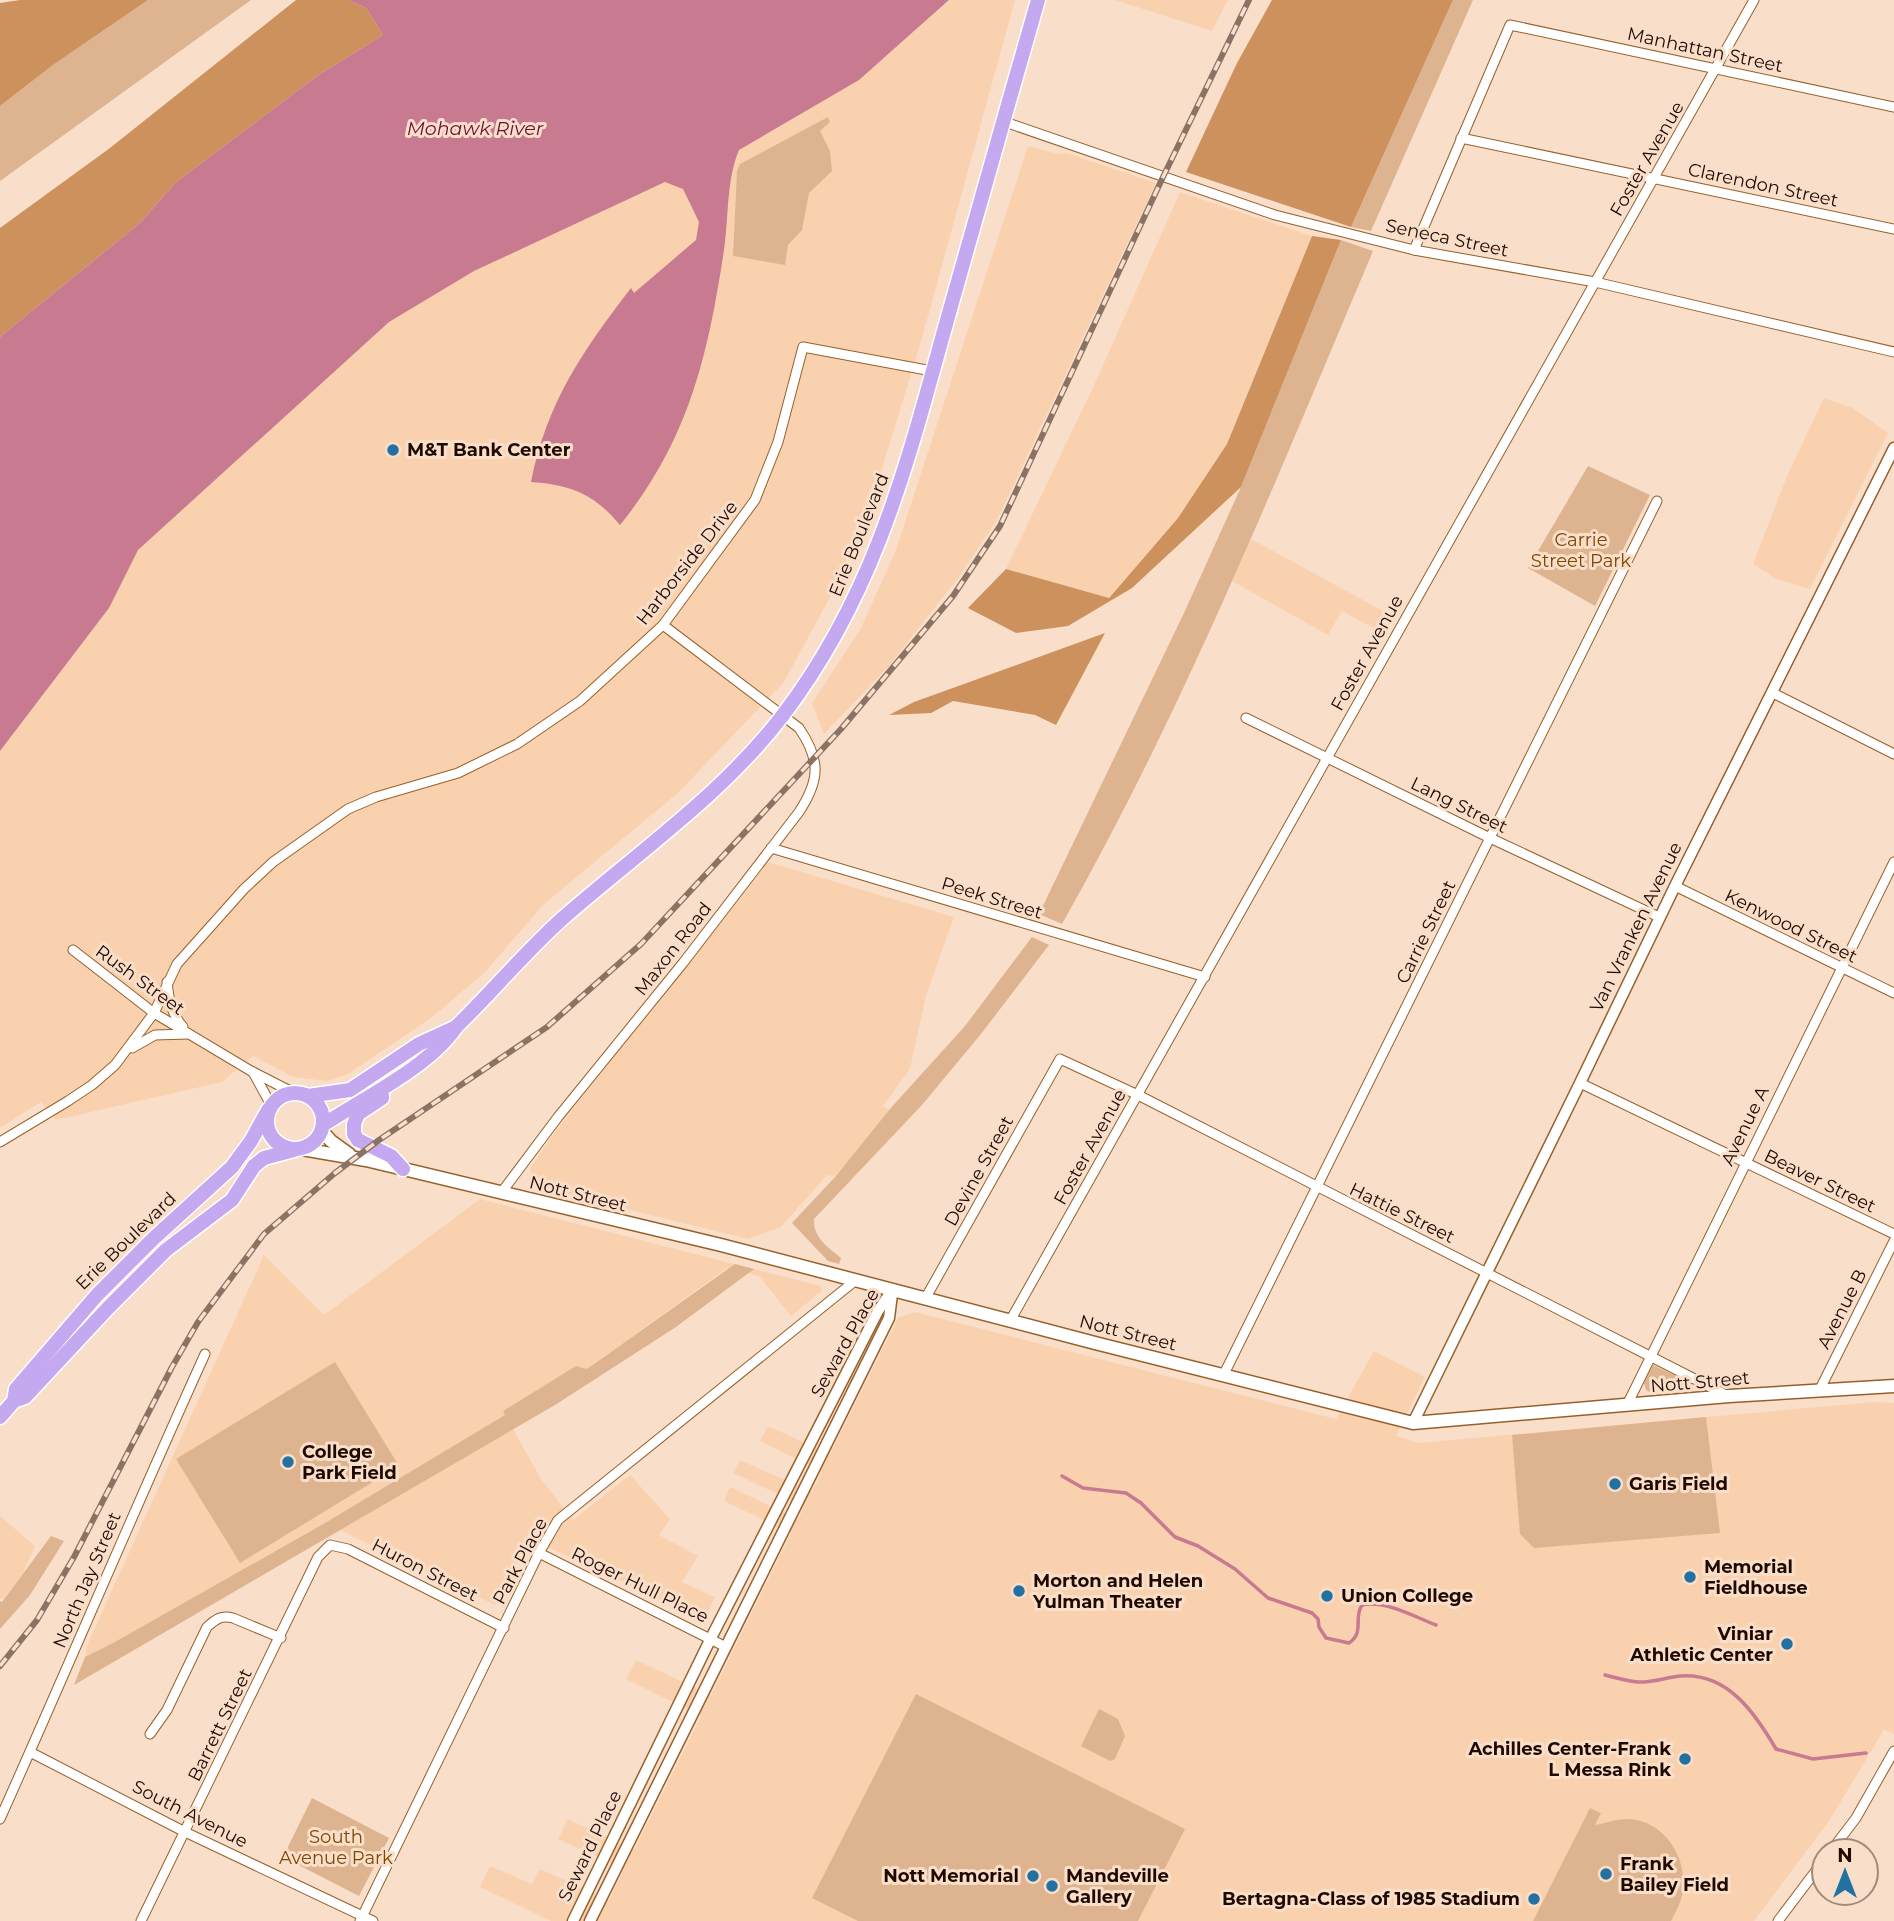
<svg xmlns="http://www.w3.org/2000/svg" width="1894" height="1921" font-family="Montserrat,sans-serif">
  <rect width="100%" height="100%" fill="#f9dfca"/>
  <!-- built -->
  <g fill="#fad1ae">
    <path d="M950 0H1015L922 338 874 495 834 590 784 682 678 793 544 904 485 972 431 1018 348 1074 327 1081 293 1077 253 1056 222 1082 56 1120 41 1102 0 1128V751L109 608 138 550 389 322 474 271 616 203 676 178 859 80Z"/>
    <path d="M1115 0H1228L1212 31Z"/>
    <path d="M1028 146 1058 154 1067 153 1156 183 997 520 959 577 887 668 824 734 812 703 860 630 896 550Z"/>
    <path d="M1180 192 1312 236 1227 444 1178 518 1108 598 1006 569 1096 381Z"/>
    <path d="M1824 398 1853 408 1888 433 1810 589 1776 579 1753 564 1787 476Z"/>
    <path d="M1251 539 1394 617 1385 634 1342 611 1328 635 1232 581Z"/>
    <path d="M768 862 954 917 926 996 910 1069 883 1106 889 1110 837 1176 827 1175 781 1227 748 1239 544 1189 529 1183 531 1167 557 1129Z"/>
    <path d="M480 1199 821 1286 822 1291 791 1316 759 1276 727 1268 587 1369 503 1411 541 1479 573 1520 630 1475 670 1519 659 1535 698 1556 682 1582 715 1597 704 1620 529 1538 495 1605 325 1523 113 1643 85 1657 88 1643 264 1255 324 1315Z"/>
    <path d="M915 1312 1336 1419 1374 1351 1425 1377 1396 1436 1419 1443 1873 1402 1894 1403V1734L1884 1730 1829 1821 1754 1921H551L480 1887 490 1866 532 1884 540 1869 609 1900 624 1869 558 1839 568 1819 634 1850 701 1716 626 1679 636 1660 711 1695 791 1533 724 1501 730 1487 798 1519 804 1506 733 1473 740 1460 812 1492 822 1471 760 1441 768 1426 830 1454 898 1318Z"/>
    <path d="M0 1516 35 1546 22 1575 3 1599 0 1598Z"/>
  </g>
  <!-- green -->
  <g fill="#deb490">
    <path d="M148 0H251L0 181V106L53 65Z"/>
    <path d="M1453 0H1473L1371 231 1351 227Z"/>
    <path d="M828 117 830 122 820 131 830 151 832 171 809 193 802 230 788 245 785 265 733 256 737 171 740 164Z"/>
    <path d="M1341 240 1373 251C1277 478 1184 709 1062 924L1039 914 1184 613 1241 487Z"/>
    <path d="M1588 466 1650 495 1595 606 1528 568Z"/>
    <path d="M1032 937 1049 945 981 1034 922 1105 814 1219C813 1238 828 1247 841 1258L839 1264 828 1261 792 1223 836 1176 889 1110 965 1026Z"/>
    <path d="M735 1264 754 1269 676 1327 555 1405 74 1685 85 1657 113 1643 325 1523 505 1415 503 1411 576 1366 587 1369Z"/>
    <path d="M335 1362 399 1466 240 1563 176 1459Z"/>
    <path d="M1653 1365 1691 1383 1693 1387 1650 1392 1646 1390 1644 1383Z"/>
    <path d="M1706 1417 1720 1533 1534 1548 1520 1534 1512 1435Z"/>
    <path d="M51 1536 64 1541 30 1595 0 1629V1601L2 1602Z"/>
    <path d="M916 1694 1185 1829 1138 1921H858L812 1898Z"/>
    <path d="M1099 1709 1118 1719 1125 1736 1115 1759 1110 1761 1081 1746Z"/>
    <path d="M312 1798 389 1838 359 1896 283 1857Z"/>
    <path d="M1590 1808 1601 1813 1595 1825C1606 1823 1617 1819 1628 1819 1664 1820 1687 1857 1683 1890 1682 1901 1676 1911 1671 1921H1533Z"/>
  </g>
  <!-- forest -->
  <g fill="#cc915c">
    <path d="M20 0H148L53 65 0 106V3Z"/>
    <path d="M296 0H348L366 8 383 35 317 76 175 183 140 223 0 337V228L110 148Z"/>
    <path d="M1272 0H1453L1351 227 1186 172 1237 63Z"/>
    <path d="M1312 236 1341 240 1241 487 1132 588 1068 626 1016 633 968 608 1006 569 1109 598 1178 518 1227 444Z"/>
    <path d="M1105 633 1056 725 1035 715 953 701 931 713 889 715 914 702Z"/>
  </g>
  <!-- water -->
  <path fill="#c77a90" d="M348 0H949L859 80 739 150C726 181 729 217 724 250 708 355 689 440 620 525 594 494 572 485 531 482 547 402 582 352 631 288L634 293 696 240 699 222 683 189 665 182 474 271 389 322 138 550 109 608 0 751V337L140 223 175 183 317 76 383 35 366 8Z"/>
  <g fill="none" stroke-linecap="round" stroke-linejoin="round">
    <!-- stream -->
    <g stroke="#c77a90" stroke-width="3.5">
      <path d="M1062 1476 1083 1488 1126 1493 1141 1503 1175 1537 1198 1546 1235 1569 1268 1598 1312 1613 1318 1619 1319 1627 1326 1638 1349 1643C1365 1632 1353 1618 1362 1605 1385 1600 1415 1617 1436 1625"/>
      <path d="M1605 1675C1616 1678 1627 1681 1638 1682 1652 1683 1667 1677 1681 1676 1728 1673 1755 1713 1776 1749L1813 1759 1866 1753"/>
    </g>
    <defs>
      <g id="minor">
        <path d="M1002 121 1275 215 1414 250 1595 282 1894 352"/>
        <path d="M1461 138 1894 229"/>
        <path d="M1414 250 1510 25 1894 107"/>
        <path d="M1773 693 1894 754"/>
        <path d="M1246 718 1490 838 1659 917"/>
        <path d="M771 848 1205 977"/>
        <path d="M1675 886 1894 993"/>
        <path d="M73 950 154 1013 251 1071 294 1093"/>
        <path d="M167 982C169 1000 171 1013 183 1027"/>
        <path d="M132 1048 155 1035 188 1034"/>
        <path d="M253 1072 271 1105"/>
        <path d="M1580 1083 1894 1234"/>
        <path d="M0 1142 68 1101 92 1085 115 1065 154 1013 177 964 244 889 273 862 348 809 376 797 458 773 517 744 580 701 663 625 755 500 778 442 803 347 932 371"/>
        <path d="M501 1193 558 1117 683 963 799 812C820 780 821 760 799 728L663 625"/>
        <path d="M925 1299 1060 1059 1138 1095 1728 1396"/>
        <path d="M1010 1321 1754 0"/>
        <path d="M1223 1376 1657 501"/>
        <path d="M1819 1391 1894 1241"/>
        <path d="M1627 1405 1894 862"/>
        <path d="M539 1553 726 1647"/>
        <path d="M150 1734 167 1710 207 1627C216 1619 221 1615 233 1618L281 1638"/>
        <path d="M30 1752 185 1832 373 1921"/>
        <path d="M0 1819C69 1665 135 1508 205 1354"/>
        <path d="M1831 1851 1856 1818 1894 1751"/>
        <path d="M141 1921 318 1557 330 1545 348 1549 504 1628"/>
        <path d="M360 1921 539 1553 558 1520 856 1280"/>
        <path d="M1778 1921 1824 1860"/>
      </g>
      <g id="tertiary">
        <path d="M1413 1423 1580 1083 1675 886 1894 448"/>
        <path d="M573 1921 711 1638 878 1311 892 1290"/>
        <path d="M590 1921 889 1318 892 1294"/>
      </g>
      <g id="secondary">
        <path d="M322 1131 331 1141 349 1154"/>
        <path d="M302 1149 366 1160 721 1245 1095 1343 1413 1423 1729 1396 1894 1386"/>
      </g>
      <g id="trunk">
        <circle cx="295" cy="1121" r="28"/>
        <path d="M382 1095V1098L358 1114 354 1124V1134L358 1140 391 1156 403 1169"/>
        <path d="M308 1096 350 1090 419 1044 456 1027"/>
        <path d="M323 1125C364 1098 429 1067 456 1027 492 992 525 952 563 918 637 853 722 795 783 715 879 589 909 455 951 306 979 204 1009 102 1038 0"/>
        <path d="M14 1401 16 1389 97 1295 154 1238 232 1167 251 1141 268 1110"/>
        <path d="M0 1417 14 1401 25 1397 108 1308 166 1250 232 1200 254 1166 264 1158 294 1150"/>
      </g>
    </defs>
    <!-- minor casing -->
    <use href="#minor" stroke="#97602a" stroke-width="11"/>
    <!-- tertiary casing -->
    <use href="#tertiary" stroke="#97602a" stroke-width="13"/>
    <!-- secondary casing -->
    <use href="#secondary" stroke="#97602a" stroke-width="15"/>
    <!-- trunk casing -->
    <use href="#trunk" stroke="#fff" stroke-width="17"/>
    <!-- minor -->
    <use href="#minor" stroke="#fff" stroke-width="9"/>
    <!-- tertiary -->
    <use href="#tertiary" stroke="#fff" stroke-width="10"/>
    <!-- secondary -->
    <use href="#secondary" stroke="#fff" stroke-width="12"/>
    <!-- trunk -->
    <use href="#trunk" stroke="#c4a8f0" stroke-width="14"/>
    <defs>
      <path id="rail" d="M0 1666 37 1620 74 1557 172 1367 198 1322 264 1234 335 1173 379 1140 547 1027 641 944 841 729 953 596 1000 526 1163 177 1249 0"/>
    </defs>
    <!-- rail casing -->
    <use href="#rail" stroke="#8a7364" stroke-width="6"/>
    <!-- rail -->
    <use href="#rail" stroke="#f9dfca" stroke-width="3.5" stroke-dasharray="10" stroke-linecap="butt"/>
  </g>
  <!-- markers -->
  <g fill="#2371a3" stroke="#f9dfca" stroke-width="2.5">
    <circle cx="393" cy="450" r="7"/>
    <circle cx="288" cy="1462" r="7"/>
    <circle cx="1615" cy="1484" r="7"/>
    <circle cx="1690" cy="1577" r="7"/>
    <circle cx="1019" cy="1591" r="7"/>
    <circle cx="1327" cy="1596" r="7"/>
    <circle cx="1787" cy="1644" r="7"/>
    <circle cx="1685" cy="1759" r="7"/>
    <circle cx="1606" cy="1874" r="7"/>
    <circle cx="1033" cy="1876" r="7"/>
    <circle cx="1052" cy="1886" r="7"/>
    <circle cx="1534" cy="1899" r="7"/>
  </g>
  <g text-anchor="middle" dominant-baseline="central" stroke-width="6" stroke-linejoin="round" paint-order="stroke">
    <!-- street labels -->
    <g font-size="18" fill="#1f0900" stroke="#f9dfca">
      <text transform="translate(1705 50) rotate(12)">Manhattan Street</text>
      <text transform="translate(1647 159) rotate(-60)">Foster Avenue</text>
      <text transform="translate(1763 185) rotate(12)">Clarendon Street</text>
      <text transform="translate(1447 238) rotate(12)">Seneca Street</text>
      <text transform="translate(859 535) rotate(-68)">Erie Boulevard</text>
      <text transform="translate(687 563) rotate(-52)">Harborside Drive</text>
      <text transform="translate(1367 653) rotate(-61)">Foster Avenue</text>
      <text transform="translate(1459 805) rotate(26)">Lang Street</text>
      <text transform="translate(992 898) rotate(17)">Peek Street</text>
      <text transform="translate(1791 926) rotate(26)">Kenwood Street</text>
      <text transform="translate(1636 927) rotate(-64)">Van Vranken Avenue</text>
      <text transform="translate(1426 932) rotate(-64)">Carrie Street</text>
      <text transform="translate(673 949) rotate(-52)">Maxon Road</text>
      <text transform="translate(140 980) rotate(36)">Rush Street</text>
      <text transform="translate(1745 1126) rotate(-64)">Avenue A</text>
      <text transform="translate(1090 1147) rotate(-61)">Foster Avenue</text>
      <text transform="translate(979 1171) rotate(-61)">Devine Street</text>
      <text transform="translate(1820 1181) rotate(26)">Beaver Street</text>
      <text transform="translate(578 1194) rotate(14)">Nott Street</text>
      <text transform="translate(1402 1213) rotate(26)">Hattie Street</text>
      <text transform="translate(126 1241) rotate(-44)">Erie Boulevard</text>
      <text transform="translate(1842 1309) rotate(-63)">Avenue B</text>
      <text transform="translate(1128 1333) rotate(14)">Nott Street</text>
      <text transform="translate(845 1343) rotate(-61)">Seward Place</text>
      <text transform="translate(1700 1382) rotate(-5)">Nott Street</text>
      <text transform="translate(520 1561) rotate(-62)">Park Place</text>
      <text transform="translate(425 1570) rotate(27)">Huron Street</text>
      <text transform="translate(87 1580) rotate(-67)">North Jay Street</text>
      <text transform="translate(640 1585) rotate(26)">Roger Hull Place</text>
      <text transform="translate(220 1725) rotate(-64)">Barrett Street</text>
      <text transform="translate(190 1814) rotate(27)">South Avenue</text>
      <text transform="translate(590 1846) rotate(-64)">Seward Place</text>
    </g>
    <!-- poi labels -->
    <g font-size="18" font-weight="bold" fill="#1f0900" stroke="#f9dfca" text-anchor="start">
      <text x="407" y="450">M&amp;T Bank Center</text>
      <text x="302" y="1452">College<tspan x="302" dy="21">Park Field</tspan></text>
      <text x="1629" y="1484">Garis Field</text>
      <text x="1704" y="1567">Memorial<tspan x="1704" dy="21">Fieldhouse</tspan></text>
      <text x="1033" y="1581">Morton and Helen<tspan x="1033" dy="21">Yulman Theater</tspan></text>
      <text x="1341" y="1596">Union College</text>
      <text x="1773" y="1634" text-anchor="end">Viniar<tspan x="1773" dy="21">Athletic Center</tspan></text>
      <text x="1671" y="1749" text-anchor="end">Achilles Center-Frank<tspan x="1671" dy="21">L Messa Rink</tspan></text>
      <text x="1620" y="1864">Frank<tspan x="1620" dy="21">Bailey Field</tspan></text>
      <text x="1019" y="1876" text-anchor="end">Nott Memorial</text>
      <text x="1066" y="1876">Mandeville<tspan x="1066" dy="21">Gallery</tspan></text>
      <text x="1520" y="1899" text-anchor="end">Bertagna-Class of 1985 Stadium</text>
    </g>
    <!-- park labels -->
    <g font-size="18" fill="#7e4601" stroke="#f9dfca">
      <text x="1581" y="540">Carrie<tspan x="1581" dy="21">Street Park</tspan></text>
      <text x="336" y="1837">South<tspan x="336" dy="21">Avenue Park</tspan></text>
    </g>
    <!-- water labels -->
    <g font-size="19" font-style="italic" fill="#6d0f37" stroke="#f9dfca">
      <text x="475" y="128">Mohawk River</text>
    </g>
  </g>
  <!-- north arrow -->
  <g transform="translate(1845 1872)"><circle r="33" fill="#f9dfca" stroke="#a28979" stroke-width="2"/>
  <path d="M0-5L12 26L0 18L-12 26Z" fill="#2371a3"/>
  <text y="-10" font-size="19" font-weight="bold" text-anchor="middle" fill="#1f0900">N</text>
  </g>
</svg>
